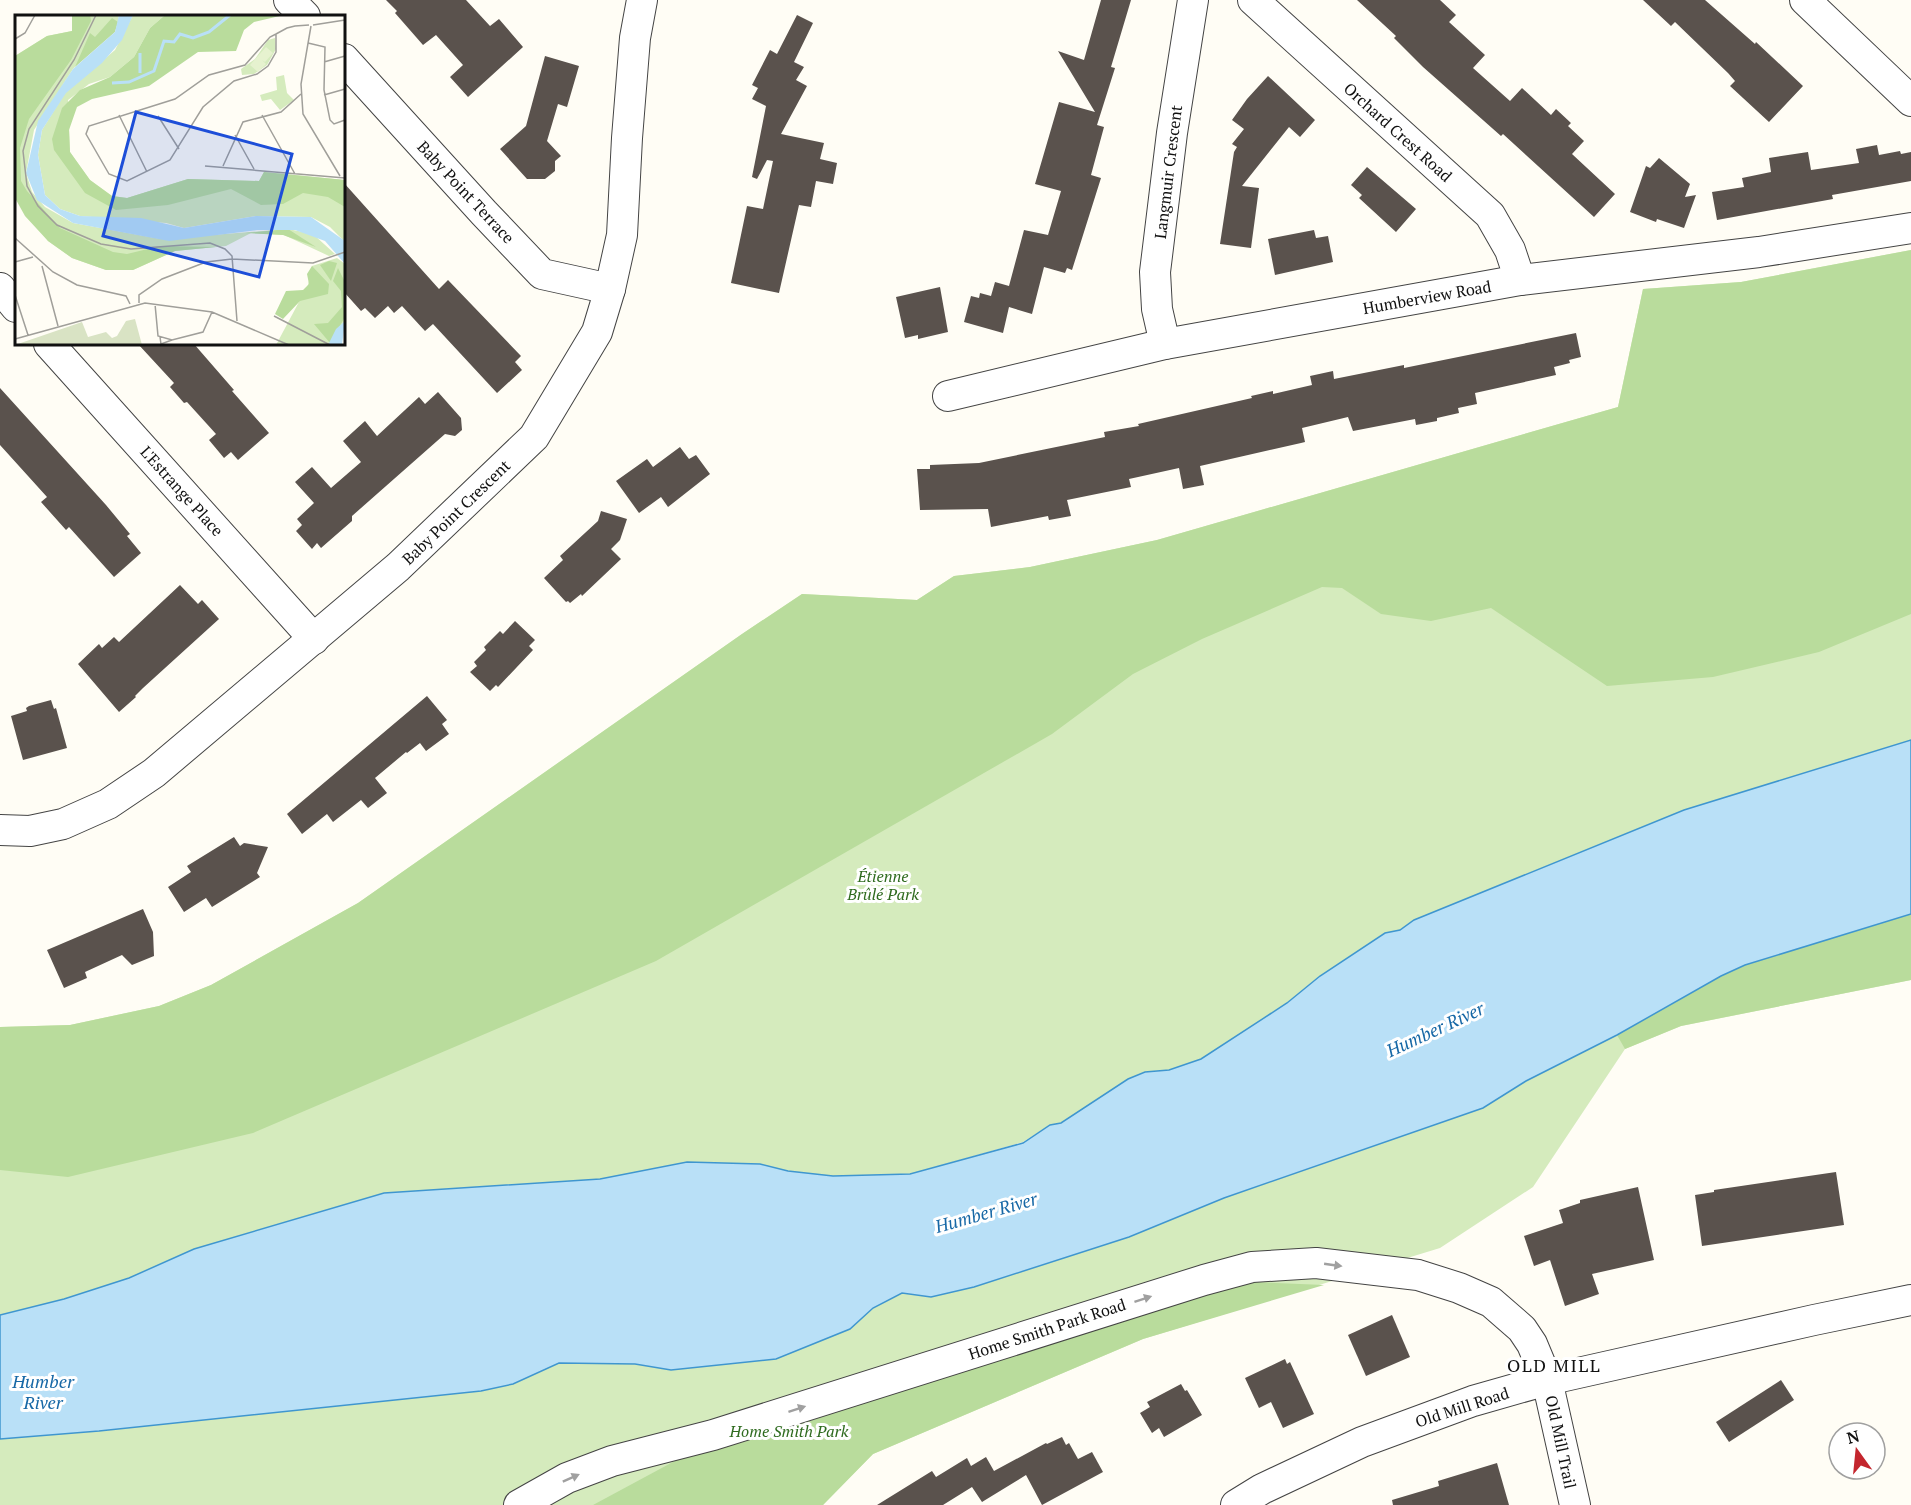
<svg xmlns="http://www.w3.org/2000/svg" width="1911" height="1505" font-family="'PT Serif',serif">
  <rect width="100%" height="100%" fill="#fffdf5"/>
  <!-- green -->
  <g fill="#d5ebbd">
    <path d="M1911 250V740L1684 810 1414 920 1400 930 1385 933 1320 976 1287 1003 1201 1059 1169 1070 1145 1072 1061 1123 1050 1125 1023 1142 910 1174 833 1176 788 1171 760 1164 687 1162 600 1179 384 1193 194 1249 129 1278 64 1299 0 1315V1027L70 1025 159 1006 211 985 358 903 742 634 802 594 917 600 954 576 1030 567 1157 540 1618 407 1643 289 1741 282Z"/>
    <path d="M1911 914V980L1681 1026 1625 1049 1533 1187 1440 1248 1143 1339 873 1454 823 1505H0V1439L99 1431 481 1391 513 1384 559 1363 635 1364 671 1370 850 1329 873 1308 902 1293 931 1297 974 1287 1129 1237 1224 1198 1483 1108 1526 1081 1655 1015Z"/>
  </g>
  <!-- forest -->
  <g fill="#b9dc9c">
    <path d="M1911 250V614L1819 652 1713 677 1607 686 1491 608 1431 621 1381 614 1342 588 1322 587 1202 639 1133 674 1052 734 656 961 253 1133 68 1177 0 1170V1027L70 1025 159 1006 211 985 358 903 742 634 802 594 917 600 954 576 1030 567 1157 540 1618 407 1643 289 1741 282Z"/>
    <path d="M1911 914V980L1681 1026 1625 1049 1617 1035 1721 976 1745 965Z"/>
    <path d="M1253 1282 1324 1285 1143 1339 873 1454 823 1505H593L684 1456 764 1437 965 1366 1174 1298Z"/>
  </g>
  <!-- water -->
  <path fill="#b9e0f7" stroke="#3f96cf" stroke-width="1.5" d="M1911 740V914L1745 965 1721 976 1617 1035 1526 1081 1483 1108 1224 1198 1129 1237 974 1287 931 1297 902 1293 873 1308 850 1329 776 1359 671 1370 635 1364 559 1363 513 1384 481 1391 99 1431 0 1439V1315L64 1299 129 1278 194 1249 384 1193 600 1179 687 1162 760 1164 788 1171 833 1176 910 1174 1023 1143 1050 1125 1061 1123 1128 1079 1145 1072 1169 1070 1201 1059 1287 1003 1320 976 1385 933 1400 930 1414 920 1684 810Z"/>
  <!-- building -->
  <g fill="#5a524d">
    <path d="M386 0H466L490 26 499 19 523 47 468 97 450 77 463 65 436 35 423 45 395 13 397 11Z"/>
    <path d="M1101 0H1131L1111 67 1115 68 1097 125 1104 127 1091 175 1101 178 1072 270 1067 268 1065 273 1044 267 1032 314 1009 307 1003 333 964 322 971 296 979 298 980 293 991 296 995 282 1009 286 1024 230 1048 235 1061 191 1035 184 1059 102 1095 112 1058 51 1084 60Z"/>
    <path d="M1357 0H1440L1456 15 1449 22 1485 55 1473 68 1510 101 1522 88 1551 115 1556 109 1571 123 1568 126 1584 141 1572 154 1615 194 1594 217 1503 134 1501 136 1423 67 1394 38 1396 36Z"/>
    <path d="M1643 0H1705L1755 44 1756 42 1803 86 1769 122 1730 86 1735 81 1728 73 1675 22 1671 26Z"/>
    <path d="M797 15 813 23 794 62 804 67 796 80 807 86 781 134 824 143 820 159 837 163 833 184 816 181 811 207 799 205 779 293 731 283 747 206 763 209 773 161 767 160 757 179 752 177 766 106 752 99 758 88 752 85 770 50 777 54Z"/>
    <path d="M545 56 579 66 567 107 558 104 547 141 561 156 555 161V171L545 179H527L500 149 526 126Z"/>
    <path d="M1268 76 1315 120 1300 137 1289 127 1242 186 1259 188 1251 248 1220 244 1234 152 1237 147 1232 144 1244 129 1232 120 1247 99Z"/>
    <path d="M1877 145 1879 155 1900 151 1901 154 1911 152V181L1832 195 1833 199 1717 220 1712 192 1744 187 1742 178 1771 172 1769 158 1808 152 1811 170 1859 163 1856 149Z"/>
    <path d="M1659 158 1690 184 1685 197 1696 195 1684 228 1657 219 1656 222 1630 212 1646 166 1650 168Z"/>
    <path d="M1367 167 1416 209 1396 232 1359 198 1362 195 1351 185Z"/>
    <path d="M344 183 439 289 448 280 521 356 515 362 522 370 497 393 433 324 425 331 402 306 394 313 388 306 375 318 365 308 361 311 344 292Z"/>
    <path d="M1314 230 1316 238 1328 236 1333 262 1275 275 1268 239Z"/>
    <path d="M940 287 948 332 918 339V335L905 338 896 297Z"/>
    <path d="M1576 333 1581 357 1569 360 1570 363 1554 367 1556 375 1475 393 1477 404 1458 408 1459 413 1437 418V421L1416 425 1415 419 1353 431 1348 417 1302 428 1305 442 1301 443 1200 466 1204 485 1183 489 1179 468 1129 479 1131 487 1067 500 1071 516 1049 520 1048 516 991 527 988 509 920 510 917 469H930V465L979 463 1105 437 1104 432 1139 426 1138 424 1252 398 1251 396 1273 391V394L1312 385 1310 376 1333 371 1334 379 1404 365V368Z"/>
    <path d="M138 344H194L234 390 232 391 269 433 238 460 231 452 224 458 209 440 216 434 187 402 184 403 170 387 174 383Z"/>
    <path d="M0 388 106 505 130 534 127 536 141 553 114 577 69 527 66 530 41 502 47 497 0 445Z"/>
    <path d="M438 392 461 418 462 430 455 436 445 434 352 516V521L321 548 317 543 312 549 296 531 302 525 297 519 314 503 295 482 312 467 331 488 361 462 343 441 365 421 377 436 419 397 425 404Z"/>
    <path d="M680 447 689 459 696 455 710 474 668 507 661 497 639 513 616 481 647 459 653 467Z"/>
    <path d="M601 511 627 519 620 540 611 549 621 559 582 596 581 594 570 603 568 601 566 602 544 578 563 560 560 556 598 521Z"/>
    <path d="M180 585 198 604 202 600 219 619 143 688 135 696 136 697 119 712 78 664 99 644 102 648 114 637 119 642Z"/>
    <path d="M515 621 535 640 529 646 533 650 498 687 496 685 490 691 470 672 477 666 474 662 486 650 484 647 500 631 503 634Z"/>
    <path d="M427 696 447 720 442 724 449 734 426 751 420 743 407 753 406 752 375 778 387 793 368 808 361 800 333 822 327 814 302 834 287 814Z"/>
    <path d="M51 700 54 709 56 708 67 748 23 760 11 716 27 711 26 708 29 706Z"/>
    <path d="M234 837 240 846 244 843 268 847 257 873 260 877 212 907 206 898 184 912 168 887 191 872 187 866Z"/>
    <path d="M143 909 153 932 154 956 132 965 122 955 85 972 87 978 64 988 47 950Z"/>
    <path d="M1836 1172 1844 1225 1702 1246 1695 1195 1714 1192V1190Z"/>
    <path d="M1638 1187 1654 1260 1592 1274 1599 1294 1565 1306 1550 1260 1534 1266 1524 1236 1563 1223 1559 1210 1580 1203V1200Z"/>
    <path d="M1392 1315 1410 1357 1366 1376 1348 1335Z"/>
    <path d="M1285 1359 1287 1364 1290 1362 1314 1414 1283 1428 1271 1402 1259 1408 1245 1378Z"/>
    <path d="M1781 1380 1794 1400 1729 1442 1716 1422Z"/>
    <path d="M1181 1384 1185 1391 1187 1390 1202 1415 1164 1437 1159 1428 1152 1433 1140 1413 1150 1407 1147 1402Z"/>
    <path d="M1062 1437 1066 1445 1069 1443 1078 1459 1092 1452 1103 1472 1042 1505 1026 1475 982 1502 972 1487 943 1505H877L932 1471 936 1477 967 1458 971 1466 986 1457 994 1471 1046 1443 1047 1444Z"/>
    <path d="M1497 1463 1509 1505H1393L1392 1500 1439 1486 1438 1481Z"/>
  </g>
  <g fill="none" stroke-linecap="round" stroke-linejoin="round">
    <defs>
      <g id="street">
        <path d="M289 0 305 16"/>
        <path d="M1253 0 1490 215 1510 250 1520 280"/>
        <path d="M1805 0 1911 101"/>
        <path d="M344 59 484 213 542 274 610 289"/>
        <path d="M0 288 16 307"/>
        <path d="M49 344 314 639"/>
        <path d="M1165 344 1157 309 1155 272 1172 133 1193 0"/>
        <path d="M948 396 1165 344 1520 280 1759 252 1911 228"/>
        <path d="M0 830 30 831 63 824 108 804 154 773 398 567 534 437 597 332 610 289 622 235 627 138 635 38 642 0"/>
        <path d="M519 1505 567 1478 612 1461 713 1435 1204 1280 1252 1267 1316 1263 1418 1275 1459 1288 1491 1302 1522 1329 1532 1344 1547 1380 1575 1505"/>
        <path d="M1236 1505 1262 1489 1362 1442 1473 1401 1547 1380 1814 1320 1911 1300"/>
      </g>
    </defs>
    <!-- street casing -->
    <use href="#street" stroke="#444" stroke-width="32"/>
    <!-- street -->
    <use href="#street" stroke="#fff" stroke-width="30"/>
  </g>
  <!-- one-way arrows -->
  <defs><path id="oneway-solid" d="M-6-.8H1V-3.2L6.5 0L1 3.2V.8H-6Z" transform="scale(1.5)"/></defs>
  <g fill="#a0a0a0">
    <use href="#oneway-solid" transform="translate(1333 1265) rotate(8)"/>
    <use href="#oneway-solid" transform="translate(1143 1299) rotate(-18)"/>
    <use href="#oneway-solid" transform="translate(797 1409) rotate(-18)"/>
    <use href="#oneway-solid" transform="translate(571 1478) rotate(-24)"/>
  </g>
  <g text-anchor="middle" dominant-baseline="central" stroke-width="6" stroke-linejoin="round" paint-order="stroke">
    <!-- street labels -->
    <g font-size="16" fill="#111" stroke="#fff">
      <text transform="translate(1398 132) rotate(42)">Orchard Crest Road</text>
      <text transform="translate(1168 172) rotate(-83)">Langmuir Crescent</text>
      <text transform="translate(466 192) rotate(47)">Baby Point Terrace</text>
      <text transform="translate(1427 297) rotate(-10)">Humberview Road</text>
      <text transform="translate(182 491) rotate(48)">L'Estrange Place</text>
      <text transform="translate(456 512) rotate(-44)">Baby Point Crescent</text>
      <text transform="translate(1047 1329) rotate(-18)">Home Smith Park Road</text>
      <text transform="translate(1462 1407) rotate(-18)">Old Mill Road</text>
      <text transform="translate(1561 1442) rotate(78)">Old Mill Trail</text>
    </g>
    <!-- park labels -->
    <g font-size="16" font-style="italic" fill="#2f6b1f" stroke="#fff">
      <text x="883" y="876">Étienne<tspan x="883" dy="18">Brûlé Park</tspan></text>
      <text x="789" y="1431">Home Smith Park</text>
    </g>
    <!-- water labels -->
    <g font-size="18" font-style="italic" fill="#1768a6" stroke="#fff">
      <text transform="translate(1435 1029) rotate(-25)">Humber River</text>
      <text transform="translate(986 1212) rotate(-16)">Humber River</text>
      <text x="43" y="1381">Humber<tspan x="43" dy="21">River</tspan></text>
    </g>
    <!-- neighbourhood labels -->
    <g font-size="18" letter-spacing="1.5" fill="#111" stroke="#fff">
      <text x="1554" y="1365">OLD MILL</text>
    </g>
  </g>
  <!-- overview -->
  <g transform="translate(15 15)">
    <rect width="330" height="330" fill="#fffdf5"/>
    <path d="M57 0H104L103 7 58 54 19 115 11 158 17 177 30 192 58 208 146 224 273 214 298 219 320 239 314 241 269 220 236 218 211 231 160 236 118 255H91L57 243 33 226 0 183V41L32 21 57 16ZM118 0H150L135 13 119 42 95 62 74 69 53 85 55 137 75 165 97 181 112 183 173 164 244 166 249 157 330 165V227L315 212 296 202 241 201 169 213 151 208 65 201 45 194 30 180 23 140 27 115 50 78 100 35ZM260 23 261 34 252 50 239 59 227 60 226 54 240 44 253 25ZM269 60 272 78 279 85 265 95 256 84 247 86 245 80 262 75 261 62ZM322 243 330 249V306L313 330H261L293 270 297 251Z" fill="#d5ebbd"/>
    <path d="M57 0H75L76 6 56 45 14 104 5 133 6 166 12 176 45 213 98 237 112 239 145 231 201 232 160 236 118 255H91L57 243 33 226 10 201 0 183V41L32 21 57 16ZM150 0H269L239 7 229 15 221 36 183 37 134 71 77 84 62 92 54 115 55 137 75 165 97 181 112 183 173 164 244 166 249 157 330 165V192L313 182 288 178 268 189 246 190 216 174 153 190 101 195 70 178 39 135 37 124 47 93 65 75 95 62 119 42 135 13ZM97 3 103 7 100 17 60 52 75 18 80 22ZM273 214 301 232 268 220 230 218ZM314 246 322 248 316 266 305 250ZM297 251 314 269 313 279 285 286 268 304 260 299 271 276 288 275 294 269 292 259ZM323 253 330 267V302L315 328 299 309 313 308 327 292 326 276 318 266Z" fill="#b9dc9c"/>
    <path d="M120 304 127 330H0L67 307 73 322 91 317 97 323 102 321 111 306Z" fill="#d9e3c4"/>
    <path d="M251 32 258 38 250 47 247 45 251 49 243 57 235 50Z" fill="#e6f2cf"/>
    <path d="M104 0H118L107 25 87 48 51 78 27 115 23 140 30 180 45 194 65 201 126 203 169 213 241 201 296 202 330 226V249L310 226 280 215H242L154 226 58 208 22 185 11 158 23 106 58 54 100 17ZM330 306 327 330H313L321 314Z" fill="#b9e0f7"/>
    <path fill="none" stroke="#b9e0f7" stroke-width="3" d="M125 58V38M97 68 114 67 139 56 149 26 159 27 165 19 178 23 194 17 215 0"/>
    <path fill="none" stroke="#a09f9a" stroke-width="1.5" d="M81 0 59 45 14 114 8 136 12 171 23 191 42 210 86 229 116 234 195 228 210 234 217 241 222 306M298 10 330 5M296 11 286 69 288 99 325 161M261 19V37L253 51 242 59 219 66 188 92 155 145 112 166 94 159 71 119 74 111 160 84 194 60 230 50 255 22 261 19 272 13 280 11 294 10M0 24 10 18 20 0M293 28 310 32 309 75 315 105 319 109 330 105M309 47 330 41M309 80 330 74M104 100 132 157M247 100 280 159M143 101 164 134M220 120 239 154M190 151 330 163M208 151 228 107 266 97 286 79M0 223 38 257 62 270 111 281 115 289M0 247 18 242M27 251 43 311M0 280 13 320M124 288V280L147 264 191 247 217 244 298 248 330 237M140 289 143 321 157 325 188 317 197 297M259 301 315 330M145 322 146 329 157 325M0 324 130 288 197 297 274 330"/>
    <path fill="#1d4ed8" fill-opacity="0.15" stroke="#1d4ed8" stroke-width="3" d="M121 97 277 139 244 262 88 221Z"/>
    <rect width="330" height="330" fill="none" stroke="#111" stroke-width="3"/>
  </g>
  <!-- north arrow -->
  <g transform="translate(1857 1451) rotate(345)"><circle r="28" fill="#ffffff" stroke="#a0a0a0" stroke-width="1.5"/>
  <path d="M0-4.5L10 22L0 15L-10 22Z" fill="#c4262e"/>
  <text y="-9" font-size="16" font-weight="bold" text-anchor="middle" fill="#111111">N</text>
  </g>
</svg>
